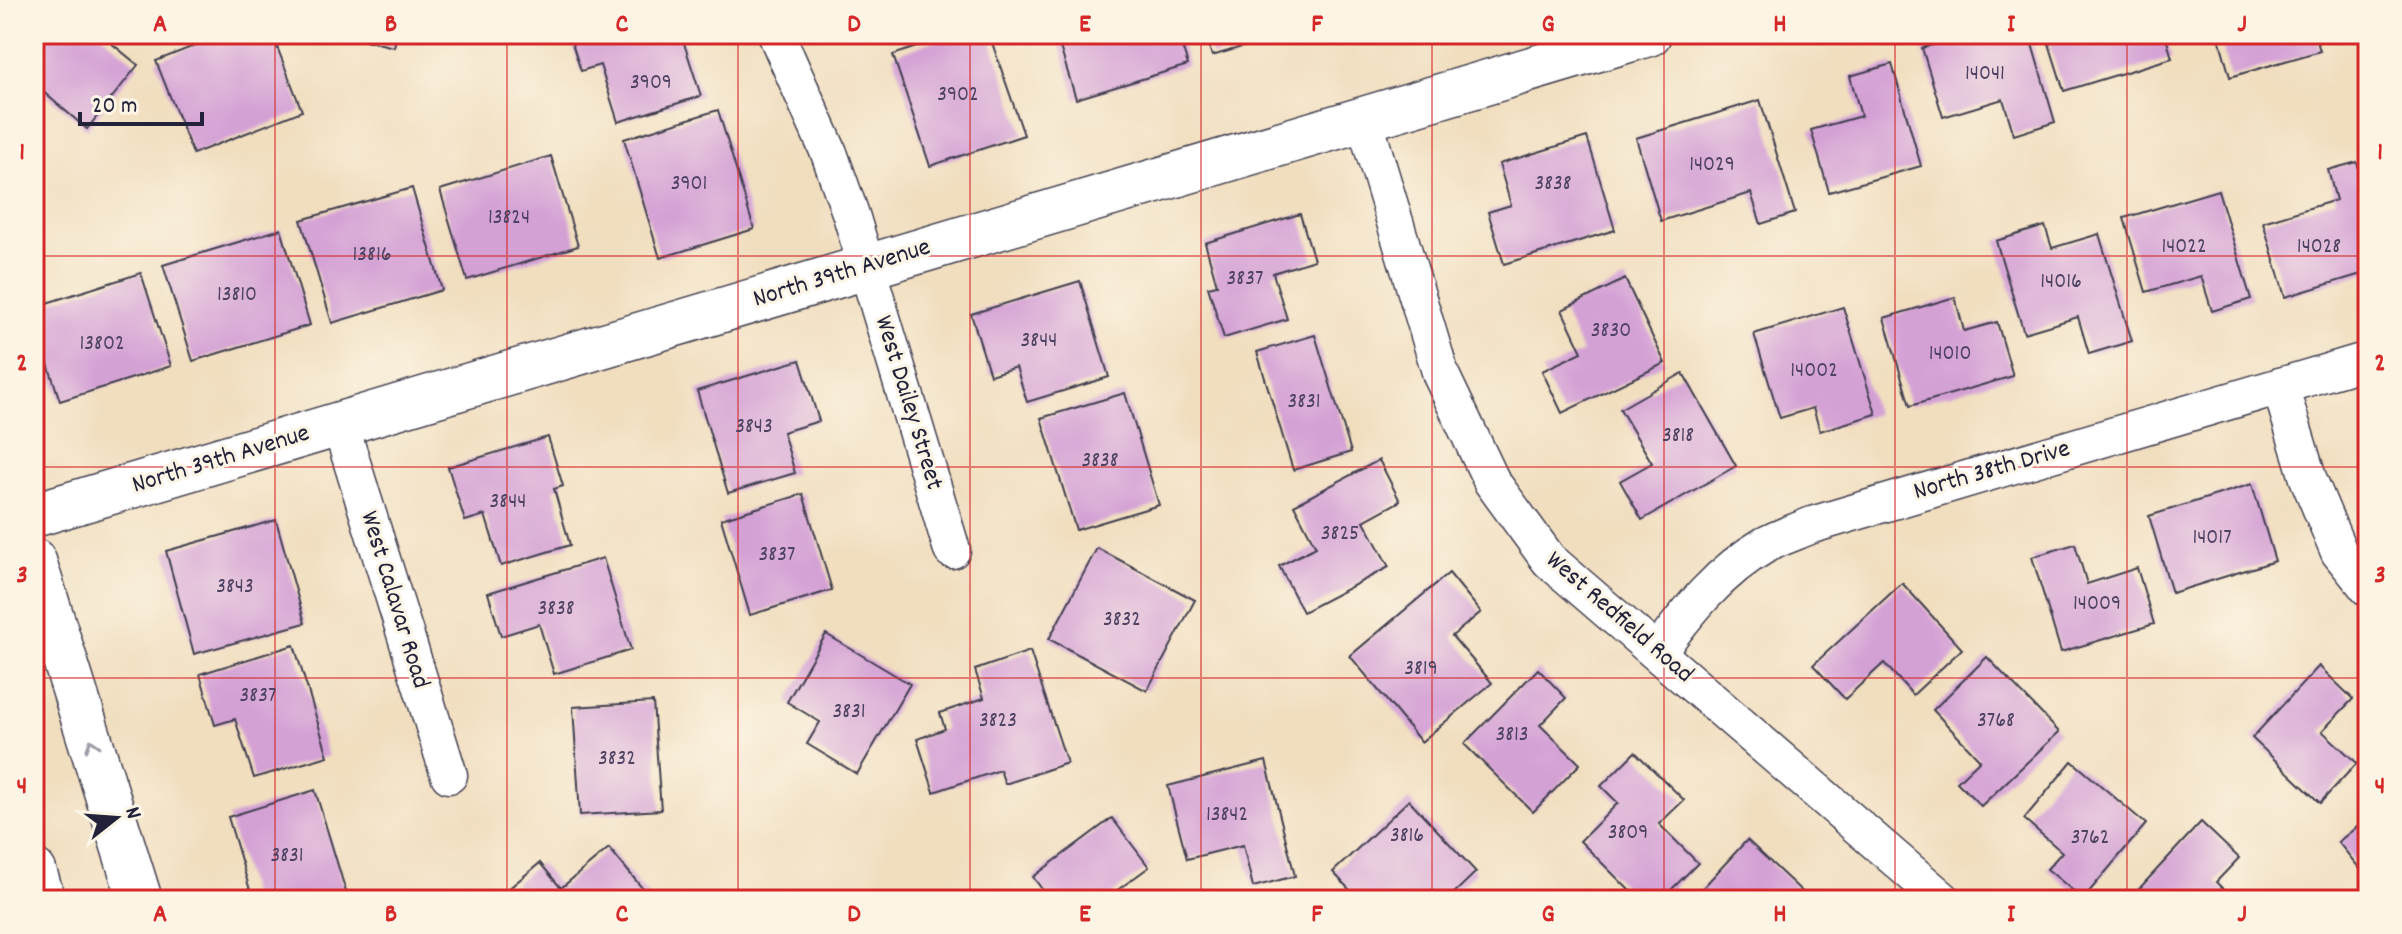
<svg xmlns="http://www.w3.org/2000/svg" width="2402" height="934" font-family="Dekko,sans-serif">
  <rect width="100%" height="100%" fill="#fcf5e5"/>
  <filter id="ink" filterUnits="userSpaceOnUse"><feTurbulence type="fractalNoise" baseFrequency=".0125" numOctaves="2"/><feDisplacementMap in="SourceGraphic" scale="16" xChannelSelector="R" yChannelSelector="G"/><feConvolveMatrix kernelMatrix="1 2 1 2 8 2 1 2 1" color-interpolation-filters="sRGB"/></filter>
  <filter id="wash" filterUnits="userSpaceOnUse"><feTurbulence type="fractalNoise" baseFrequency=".006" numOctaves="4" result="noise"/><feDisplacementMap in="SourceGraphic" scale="32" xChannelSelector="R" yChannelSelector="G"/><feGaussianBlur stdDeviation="1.8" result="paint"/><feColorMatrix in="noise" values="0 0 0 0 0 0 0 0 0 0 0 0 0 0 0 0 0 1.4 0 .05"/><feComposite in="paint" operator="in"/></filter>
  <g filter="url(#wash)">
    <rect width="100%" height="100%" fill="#f1debf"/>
    <g id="blocks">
      <!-- building -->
      <g fill="#d4a1d5">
        <path d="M34 34H100L138 65 87 129 42 91 34 101Z"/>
        <path d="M224 34H272L302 111 193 154 156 61Z"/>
        <path d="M340 34H397L394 47Z"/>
        <path d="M569 34H681L701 96 618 122 600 65 581 71Z"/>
        <path d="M954 34H989L1024 135 930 166 893 55Z"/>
        <path d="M1056 34H1178L1188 65 1076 99Z"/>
        <path d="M1205 34H1282V35L1212 56Z"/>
        <path d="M1969 34H2029L2055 122 2014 135 2003 99 1943 117 1922 48Z"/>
        <path d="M2046 34H2165L2172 58 2064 91Z"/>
        <path d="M2218 34H2315L2320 51 2230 77Z"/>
        <path d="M1892 64 1921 166 1829 192 1811 130 1861 116 1850 76Z"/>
        <path d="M1760 100 1795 213 1761 224 1751 193 1661 221 1636 138Z"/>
        <path d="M718 110 754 229 660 258 624 139Z"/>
        <path d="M1587 137 1615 230 1504 264 1488 212 1511 205 1499 164Z"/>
        <path d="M551 156 578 246 467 280 440 190Z"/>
        <path d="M2357 162 2368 199V272L2285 297 2263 222 2336 200 2328 170Z"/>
        <path d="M412 188 442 290 332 323 301 220Z"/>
        <path d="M2218 190 2251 299 2212 311 2201 276 2146 292 2124 218Z"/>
        <path d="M1300 214 1314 260 1273 273 1287 319 1224 338 1208 287 1217 285 1205 243Z"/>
        <path d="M2045 226 2052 248 2099 234 2132 341 2089 354 2078 317 2024 333 1996 241Z"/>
        <path d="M281 229 310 325 193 361 163 265Z"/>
        <path d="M141 273 171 366 60 401 34 321V307Z"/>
        <path d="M1625 279 1665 363 1562 413 1542 371 1582 352 1562 310Z"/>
        <path d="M1080 281 1109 377 1027 402 1016 367 990 375 971 314Z"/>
        <path d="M1955 297 1964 331 1997 322 2013 376 1910 406 1884 318Z"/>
        <path d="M1843 307 1876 414 1820 431 1813 408 1780 418 1754 334Z"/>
        <path d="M1315 335 1351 452 1293 470 1257 352Z"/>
        <path d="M800 360 819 421 783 432 795 473 728 493 697 391Z"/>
        <path d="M1683 373 1736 466 1642 520 1620 481 1652 463 1620 409Z"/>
        <path d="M1125 393 1159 505 1076 530 1041 418Z"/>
        <path d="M548 437 563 486 554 489 570 545 501 566 485 515 465 521 448 467Z"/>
        <path d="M1379 460 1400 501 1364 521 1389 567 1303 612 1279 566 1316 547 1294 505Z"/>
        <path d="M2252 484 2275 561 2172 593 2149 516Z"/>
        <path d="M803 494 832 590 750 615 721 519Z"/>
        <path d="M276 520 305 623 194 654 166 551Z"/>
        <path d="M2075 544 2087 584 2137 568 2154 624 2061 652 2032 557Z"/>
        <path d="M1097 548 1195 600 1147 691 1049 639Z"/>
        <path d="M603 558 631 650 554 674 539 624 501 636 488 593Z"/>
        <path d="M1449 573 1481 612 1452 636 1492 683 1421 742 1350 656Z"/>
        <path d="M1902 583 1962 649 1913 695 1884 663 1845 699 1813 665Z"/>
        <path d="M826 634 910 684 857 774 807 744 820 722 787 702Z"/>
        <path d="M294 645 328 756 254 778 235 719 215 725 200 674Z"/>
        <path d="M1030 651 1067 763 1005 784 1000 770 934 792 917 739 945 729 940 713 984 698 975 670Z"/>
        <path d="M1987 657 2059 732 1981 806 1957 782 1980 760 1933 710Z"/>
        <path d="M2319 666 2353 699 2322 731 2357 763 2320 803 2252 738Z"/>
        <path d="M1538 669 1566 698 1540 725 1580 764 1533 812 1464 744Z"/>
        <path d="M653 702 661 810 580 815 573 707Z"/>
        <path d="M1635 752 1684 800 1659 824 1698 863 1661 900H1639L1580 841 1618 803 1601 786Z"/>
        <path d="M1266 761 1295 876 1253 887 1243 845 1187 859 1168 786Z"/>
        <path d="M2072 761 2146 824 2083 899 2047 869 2062 852 2024 819Z"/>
        <path d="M315 790 347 895 329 900H253L228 817Z"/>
        <path d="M1409 800 1476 872 1447 900H1359L1333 872Z"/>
        <path d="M1112 818 1149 867 1108 897 1111 900H1050L1033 877Z"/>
        <path d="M2368 818V879L2338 842Z"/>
        <path d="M2201 822 2239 858 2216 882 2234 900H2147L2137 891Z"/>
        <path d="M1747 840 1811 900H1707L1699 892Z"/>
        <path d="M609 848 652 900H505L501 895 540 863 561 888Z"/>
      </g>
    </g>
  </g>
  <g filter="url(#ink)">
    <use href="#blocks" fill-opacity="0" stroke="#413e4f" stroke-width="2"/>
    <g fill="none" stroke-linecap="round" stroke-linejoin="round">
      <defs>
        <g id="minor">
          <path d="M776 34 829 153 851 215 952 550"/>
          <path d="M1364 119 1441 375 1492 482 1549 560 1943 900"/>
          <path d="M2280 386 2308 478 2339 552 2368 588"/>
          <path d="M340 424 449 775"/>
          <path d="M1658 652C1688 611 1720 571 1765 545 1780 537 1796 532 1812 525L2368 360"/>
        </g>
        <path id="tertiary" d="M34 515 1649 34"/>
        <g id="secondary">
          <path d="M34 561 140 900"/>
          <path d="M34 871 43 900"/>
        </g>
      </defs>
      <!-- minor casing -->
      <use href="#minor" stroke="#413e4f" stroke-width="39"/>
      <!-- tertiary casing -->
      <use href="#tertiary" stroke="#413e4f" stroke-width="47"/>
      <!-- secondary casing -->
      <use href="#secondary" stroke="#413e4f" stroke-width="47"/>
      <!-- minor -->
      <use href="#minor" stroke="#fff" stroke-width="36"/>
      <!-- tertiary -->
      <use href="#tertiary" stroke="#fff" stroke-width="44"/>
      <!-- secondary -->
      <use href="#secondary" stroke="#fff" stroke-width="44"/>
    </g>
    <!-- one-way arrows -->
    <defs><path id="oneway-chevron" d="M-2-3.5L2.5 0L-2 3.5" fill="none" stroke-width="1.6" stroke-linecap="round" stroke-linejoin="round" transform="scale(2)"/></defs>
    <use stroke="#9c9ca7" href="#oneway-chevron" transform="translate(92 745) rotate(-107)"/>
  </g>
  <!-- grid -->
  <path fill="none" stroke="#d62828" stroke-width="2" stroke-opacity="0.55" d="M275 34V900M507 34V900M738 34V900M970 34V900M1201 34V900M1432 34V900M1664 34V900M1895 34V900M2127 34V900M34 256H2368M34 467H2368M34 678H2368"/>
  <g text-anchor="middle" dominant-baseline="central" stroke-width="6" stroke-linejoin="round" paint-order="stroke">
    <!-- number labels -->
    <g font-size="22" fill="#4e4262">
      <text x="1985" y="74">14041</text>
      <text x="651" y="83">3909</text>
      <text x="958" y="95">3902</text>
      <text x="1712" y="165">14029</text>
      <text x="689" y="184">3901</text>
      <text x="1553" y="184">3838</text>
      <text x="509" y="218">13824</text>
      <text x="2184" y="247">14022</text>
      <text x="2319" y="247">14028</text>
      <text x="372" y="255">13816</text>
      <text x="1245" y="279">3837</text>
      <text x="2061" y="282">14016</text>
      <text x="237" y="295">13810</text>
      <text x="1611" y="331">3830</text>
      <text x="1039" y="341">3844</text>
      <text x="102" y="344">13802</text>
      <text x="1950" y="354">14010</text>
      <text x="1814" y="371">14002</text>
      <text x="1304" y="402">3831</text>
      <text x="754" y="427">3843</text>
      <text x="1678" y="436">3818</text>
      <text x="1100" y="461">3838</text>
      <text x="508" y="502">3844</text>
      <text x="1340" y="534">3825</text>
      <text x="2212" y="538">14017</text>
      <text x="777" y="555">3837</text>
      <text x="235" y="587">3843</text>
      <text x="2097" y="604">14009</text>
      <text x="556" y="609">3838</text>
      <text x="1122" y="620">3832</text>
      <text x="1421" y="669">3819</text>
      <text x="258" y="696">3837</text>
      <text x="849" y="712">3831</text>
      <text x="998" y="721">3823</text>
      <text x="1996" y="721">3768</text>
      <text x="1512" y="735">3813</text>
      <text x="617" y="759">3832</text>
      <text x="1227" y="815">13842</text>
      <text x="1628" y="833">3809</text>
      <text x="1407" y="836">3816</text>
      <text x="2090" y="838">3762</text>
      <text x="287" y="856">3831</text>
    </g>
    <!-- street labels -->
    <g font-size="26" fill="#22223b" stroke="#fcf5e5">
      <text transform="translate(842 274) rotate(-17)">North 39th Avenue</text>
      <text transform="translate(908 403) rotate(73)">West Dailey Street</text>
      <text transform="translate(221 460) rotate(-17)">North 39th Avenue</text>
      <text transform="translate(1992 471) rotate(-16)">North 38th Drive</text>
      <text transform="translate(394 600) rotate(73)">West Calavar Road</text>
      <text transform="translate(1619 618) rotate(41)">West Redfield Road</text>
    </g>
  </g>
  <!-- margin -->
  <rect width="2402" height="934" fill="none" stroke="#fcf5e5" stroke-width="88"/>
  <!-- north arrow -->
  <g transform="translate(116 818) rotate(73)" stroke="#fcf5e5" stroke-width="6" paint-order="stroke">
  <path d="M0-6L14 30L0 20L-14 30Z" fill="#22223b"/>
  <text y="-12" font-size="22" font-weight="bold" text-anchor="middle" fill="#22223b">N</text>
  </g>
  <!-- scale -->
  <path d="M80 112v12h122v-12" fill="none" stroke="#22223b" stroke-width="4"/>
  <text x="92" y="112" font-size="24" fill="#22223b" stroke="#fcf5e5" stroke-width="6" paint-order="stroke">20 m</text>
  <rect x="44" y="44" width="2314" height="846" fill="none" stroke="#d62828" stroke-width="3"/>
  <g font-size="26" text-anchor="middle" font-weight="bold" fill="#d62828">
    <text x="160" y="31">A</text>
    <text x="391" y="31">B</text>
    <text x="622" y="31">C</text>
    <text x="854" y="31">D</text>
    <text x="1085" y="31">E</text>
    <text x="1317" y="31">F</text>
    <text x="1548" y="31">G</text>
    <text x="1780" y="31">H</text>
    <text x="2011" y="31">I</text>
    <text x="2242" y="31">J</text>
    <text x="22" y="159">1</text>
    <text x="2380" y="159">1</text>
    <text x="22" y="370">2</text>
    <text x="2380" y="370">2</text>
    <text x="22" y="582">3</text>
    <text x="2380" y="582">3</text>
    <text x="22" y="793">4</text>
    <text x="2380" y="793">4</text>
    <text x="160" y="921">A</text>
    <text x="391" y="921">B</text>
    <text x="622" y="921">C</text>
    <text x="854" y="921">D</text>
    <text x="1085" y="921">E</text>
    <text x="1317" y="921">F</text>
    <text x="1548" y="921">G</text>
    <text x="1780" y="921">H</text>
    <text x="2011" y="921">I</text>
    <text x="2242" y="921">J</text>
  </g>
</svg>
